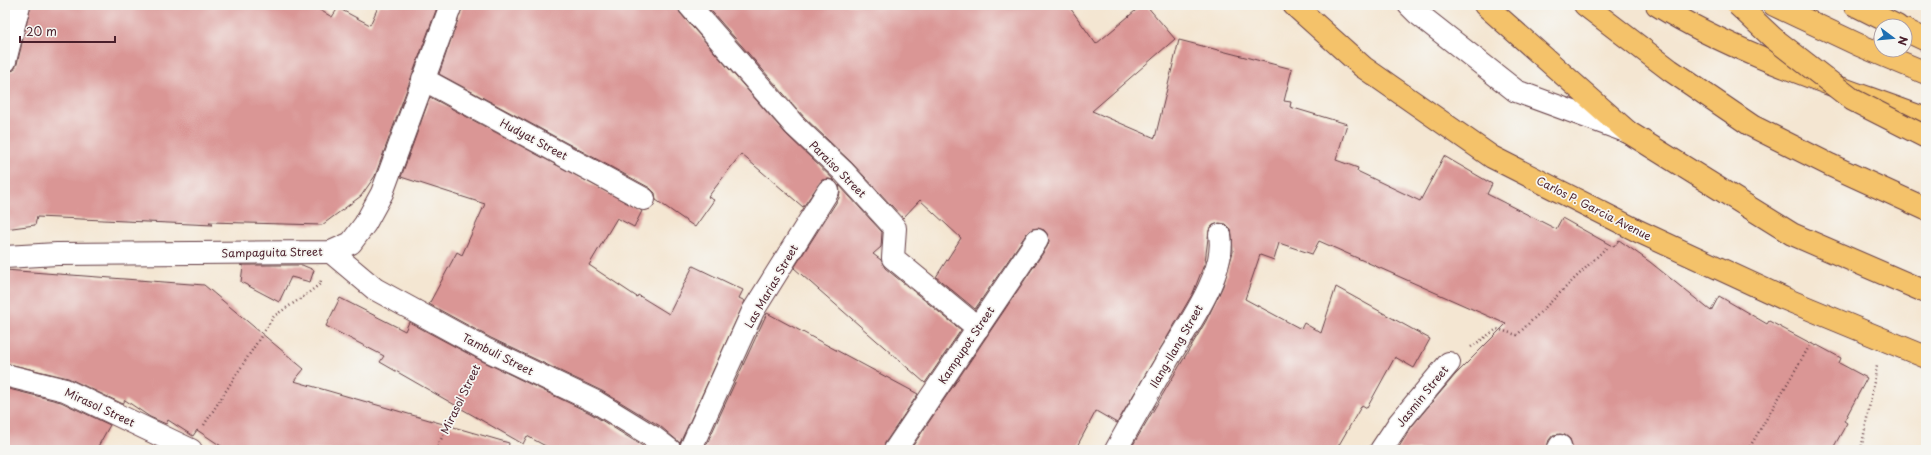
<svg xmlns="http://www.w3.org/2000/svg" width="1931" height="455" font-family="'Playpen Sans',sans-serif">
  <rect width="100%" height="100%" fill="#f6f6f2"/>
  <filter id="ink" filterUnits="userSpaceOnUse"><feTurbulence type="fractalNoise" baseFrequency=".025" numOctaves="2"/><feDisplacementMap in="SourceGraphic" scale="8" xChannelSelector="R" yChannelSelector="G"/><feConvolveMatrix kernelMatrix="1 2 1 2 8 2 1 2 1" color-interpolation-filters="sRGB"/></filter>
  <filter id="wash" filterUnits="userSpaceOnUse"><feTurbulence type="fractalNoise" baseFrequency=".012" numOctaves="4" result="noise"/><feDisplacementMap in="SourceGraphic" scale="16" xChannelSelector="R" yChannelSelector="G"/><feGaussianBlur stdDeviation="0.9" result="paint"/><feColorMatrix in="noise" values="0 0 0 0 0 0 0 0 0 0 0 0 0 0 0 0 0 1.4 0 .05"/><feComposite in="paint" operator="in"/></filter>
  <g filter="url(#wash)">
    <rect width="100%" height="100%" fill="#f4e6d2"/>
    <g id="blocks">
      <!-- building -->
      <g fill="#da9695">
        <path d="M31 5H311L332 17 338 8 370 25 379 5H438L375 176 361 196 322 225 209 222 213 225 37 217 35 225 5 229V73L14 70 17 64Z"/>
        <path d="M463 5H677L680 13 786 134 835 181 829 179 822 180 803 207 741 154 708 197 714 200 695 227 656 200 655 193 650 188 439 74Z"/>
        <path d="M706 5H1068L1096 44 1142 5H1146L1175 39 1092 111 1155 138 1179 40 1292 69 1284 101 1291 102 1290 107 1347 124 1336 160 1358 168 1357 171 1420 201 1444 156 1492 184 1487 194 1556 229 1562 218 1614 247 1619 240 1650 262 1711 311 1719 296 1767 324 1769 321 1816 346 1817 345 1841 358 1839 363 1867 378 1844 421 1847 423 1832 450H1572V445L1570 439 1565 435 1560 434 1553 435 1549 440 1546 450H1397L1412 426 1455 375 1506 324 1319 241 1312 254 1279 243 1274 260 1260 255 1245 299 1301 329 1304 323 1321 333 1336 287 1430 339 1414 368 1395 357 1367 408 1362 405 1336 450H1130L1206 321 1223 286 1233 252 1232 235 1231 229 1226 224 1219 223 1213 225 1209 230 1205 262 1193 293 1117 423 1096 411 1075 450H910L1047 247 1049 241 1048 235 1044 230 1038 228 1032 229 1027 233 975 309 936 277 961 238 920 200 903 218 852 163 804 117Z"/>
        <path d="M430 97 642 211 634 227 617 218 589 265 637 297 638 295 669 314 693 266 743 290 739 298 745 301 680 443 660 426 602 391 491 338 429 304 457 252 462 255 485 204 401 177Z"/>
        <path d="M839 185 882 232 881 247 873 254 881 260 885 268 961 330 925 383 794 268 839 198 840 192Z"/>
        <path d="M240 265H302L314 270 310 282 291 277 279 302 241 282 243 266Z"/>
        <path d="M5 270 204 285 304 369 294 381 509 443 508 450H227L197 430 193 436 168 420 166 424 150 417 125 400 123 404 68 378 5 363Z"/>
        <path d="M340 298 405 331 409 322 480 360 590 413 649 450H553L527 436 523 444 380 362 384 356 326 326Z"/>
        <path d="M767 313 918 394 885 443 883 450H704Z"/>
        <path d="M5 388 61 402 110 425 96 450H5Z"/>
      </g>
    </g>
  </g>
  <g filter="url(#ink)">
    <use href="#blocks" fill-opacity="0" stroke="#643d44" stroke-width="1"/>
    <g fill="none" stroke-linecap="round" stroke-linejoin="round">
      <defs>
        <g id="minor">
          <path d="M689 5 795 126 843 171 895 228 893 258 978 328"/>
          <path d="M1409 5 1417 13 1516 91 1628 132"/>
          <path d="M5 61 19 5"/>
          <path d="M423 79 644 199"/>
          <path d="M331 252 375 289 485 349 596 402 653 437 670 450"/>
          <path d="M5 257 57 254 331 252 351 243 365 224 382 193 451 5"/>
          <path d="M5 375 65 390 191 450"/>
          <path d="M690 450 753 311 828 191"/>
          <path d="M895 450 1037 240"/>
          <path d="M1116 450C1133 419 1151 388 1169 357 1187 327 1227 272 1220 235"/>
          <path d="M1381 450 1399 423 1449 363"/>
          <path d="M1558 450 1560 446"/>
        </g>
        <g id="major">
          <path d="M1294 5 1363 67 1492 157 1638 231 1783 298 1926 357"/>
          <path d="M1485 5 1628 132 1792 234 1926 292"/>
          <path d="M1585 5 1670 70 1752 126 1830 165 1926 209"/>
          <path d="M1657 5C1739 56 1835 85 1926 119"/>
          <path d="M1774 5 1859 45 1926 73"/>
          <path d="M1855 5 1897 26"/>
          <path d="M1905 30 1926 40"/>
        </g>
      </defs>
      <!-- minor casing -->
      <use href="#minor" stroke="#643d44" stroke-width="24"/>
      <!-- major casing -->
      <use href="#major" stroke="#643d44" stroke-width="24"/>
      <!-- path -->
      <g stroke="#643d44" stroke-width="2.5" stroke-dasharray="1 3" stroke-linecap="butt">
        <path d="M1471 347 1497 329 1517 335 1607 247"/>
        <path d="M204 425 274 316 303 297 320 284 321 280"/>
        <path d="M436 450 473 373"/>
        <path d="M1748 450 1813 340"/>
        <path d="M1861 450 1877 366"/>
      </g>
      <!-- minor -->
      <use href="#minor" stroke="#fff" stroke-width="22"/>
      <!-- major -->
      <use href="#major" stroke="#f4c26a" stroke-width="22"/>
      <defs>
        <path id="major-bridge" d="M1738 5 1773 38 1853 100 1926 137"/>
      </defs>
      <!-- major-bridge casing -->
      <use href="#major-bridge" stroke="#643d44" stroke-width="24" stroke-linecap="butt"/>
      <!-- major-bridge -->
      <use href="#major-bridge" stroke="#f4c26a" stroke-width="22"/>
    </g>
  </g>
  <g text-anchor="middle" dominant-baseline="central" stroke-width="3.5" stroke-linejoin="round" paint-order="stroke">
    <!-- street labels -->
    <g font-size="11" fill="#4a1f2b" stroke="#f6f6f2">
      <text transform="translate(534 139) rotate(28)">Hudyat Street</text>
      <text transform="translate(838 169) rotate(45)">Paraiso Street</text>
      <text transform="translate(1594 208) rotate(27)">Carlos P. Garcia Avenue</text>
      <text transform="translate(272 252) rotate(-1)">Sampaguita Street</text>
      <text transform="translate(771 286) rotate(-60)">Las Marias Street</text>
      <text transform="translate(966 345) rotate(-56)">Kampupot Street</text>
      <text transform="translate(1176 346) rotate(-60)">Ilang-Ilang Street</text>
      <text transform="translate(498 354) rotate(27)">Tambuli Street</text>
      <text transform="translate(1422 396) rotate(-51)">Jasmin Street</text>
      <text transform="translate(460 399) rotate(-64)">Mirasol Street</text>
      <text transform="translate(100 407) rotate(25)">Mirasol Street</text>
    </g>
  </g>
  <!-- margin -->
  <rect width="1931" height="455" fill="none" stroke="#f6f6f2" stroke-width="20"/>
  <!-- north arrow -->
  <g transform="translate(1893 38) rotate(106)"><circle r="19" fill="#f6f6f2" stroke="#b1a0a2"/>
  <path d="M0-3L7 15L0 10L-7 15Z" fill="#1f6fb2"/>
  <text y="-6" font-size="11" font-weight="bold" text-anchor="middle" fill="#4a1f2b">N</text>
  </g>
  <!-- scale -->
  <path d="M20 36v6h95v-6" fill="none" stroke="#4a1f2b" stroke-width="2"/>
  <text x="26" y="36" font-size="12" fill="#4a1f2b" stroke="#f6f6f2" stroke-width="3" paint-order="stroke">20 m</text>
</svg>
